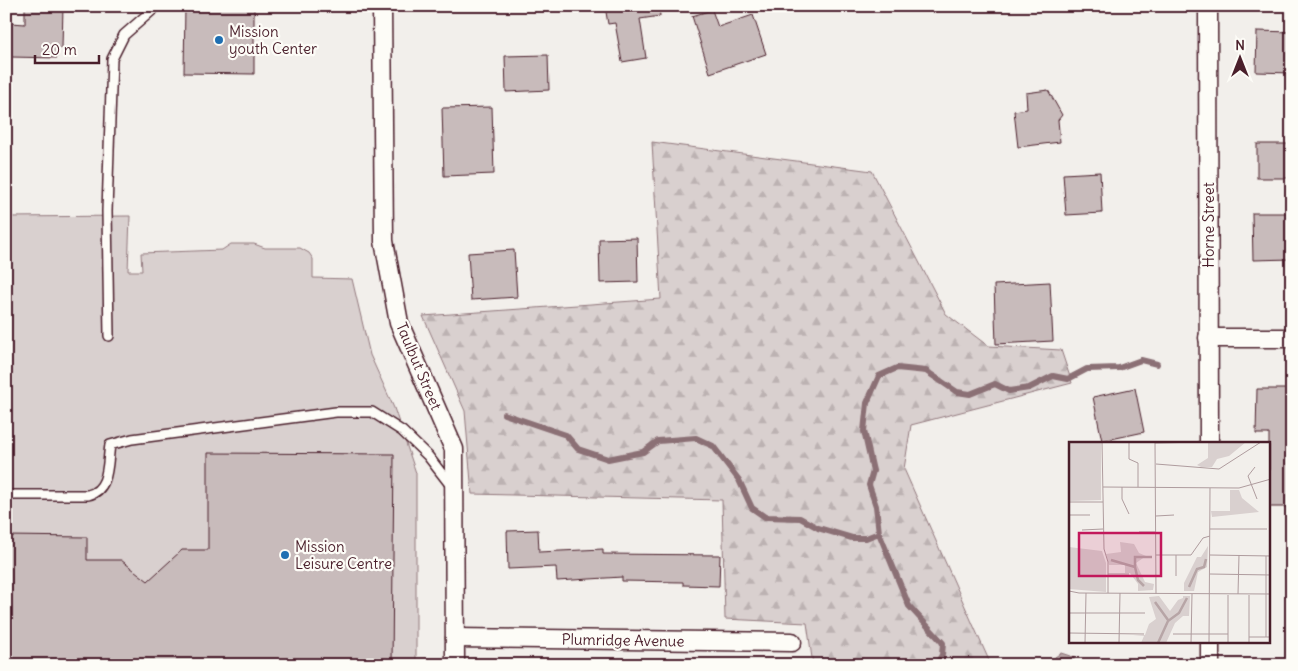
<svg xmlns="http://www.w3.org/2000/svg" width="1298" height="671" font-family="Delius,sans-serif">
  <defs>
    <pattern id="forest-firs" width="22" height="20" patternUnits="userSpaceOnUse" patternTransform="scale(1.25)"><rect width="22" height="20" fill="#d9d0cf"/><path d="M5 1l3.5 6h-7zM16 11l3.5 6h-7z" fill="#bcb2b2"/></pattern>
  </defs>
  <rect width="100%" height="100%" fill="#f2efeb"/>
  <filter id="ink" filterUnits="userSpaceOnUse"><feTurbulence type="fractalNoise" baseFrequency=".02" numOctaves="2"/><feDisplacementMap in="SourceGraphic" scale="10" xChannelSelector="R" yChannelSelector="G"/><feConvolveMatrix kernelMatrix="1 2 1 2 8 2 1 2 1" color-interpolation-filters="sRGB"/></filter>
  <g filter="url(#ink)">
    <!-- green -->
    <path fill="#d9d0cf" stroke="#92787d" d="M130 216 128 271H142L141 253 222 250 231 244H254L265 248H300L309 253 313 259V278L352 279 370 355 394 408 416 473V665H6V217Z"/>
    <!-- forest -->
    <path fill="url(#forest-firs)" stroke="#92787d" d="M652 142 872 171 946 314 988 346 1061 350 1072 383 911 425 904 469 991 665H813L807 623 725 619 722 500 472 494 465 411 423 316 661 299Z"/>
    <!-- water -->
    <path fill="#b7a5a6" stroke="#8b6f75" d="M1061 653 1073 657 1076 665H1052L1055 657Z"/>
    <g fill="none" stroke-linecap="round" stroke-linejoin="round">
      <!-- stream -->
      <g stroke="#8b6f75" stroke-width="6">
        <path d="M504 414 566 435 578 449 608 459 643 452 658 441 696 438 713 446 739 480 752 508 765 517 800 518 818 528 852 538H866L879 533 909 606 943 643 942 655 936 665"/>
        <path d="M879 533 876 506 869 485 873 471 864 431 867 403 879 376 897 368 926 371 957 392 970 394 995 384 1009 391 1029 388 1053 376 1068 379 1087 369 1119 368 1141 360 1157 364"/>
      </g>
    </g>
    <!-- building -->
    <g fill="#c8bbbb" stroke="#4a1f2b">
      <path d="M25 6H63L62 48H57V58L11 57V23L25 24Z"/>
      <path d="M185 6H254V74L184 73Z"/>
      <path d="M605 6H659L660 16 640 19 646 58 622 62 615 23 608 24Z"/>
      <path d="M712 10 718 27 753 15 766 54 710 73 692 16Z"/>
      <path d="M1257 31 1292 32V73L1256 72Z"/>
      <path d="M548 55 549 90 506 92 505 56Z"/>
      <path d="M1048 90 1062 115 1058 120 1060 142 1018 147 1014 111 1027 109 1026 93Z"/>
      <path d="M492 107 494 174 444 176 442 108Z"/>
      <rect x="1257" y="144" width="35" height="34"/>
      <path d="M1100 172 1102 213 1066 215 1063 174Z"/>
      <path d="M1252 213H1291L1292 259 1253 260Z"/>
      <path d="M637 238 638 282 600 283 599 239Z"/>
      <path d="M514 250 517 297 471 300 468 253Z"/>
      <path d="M1050 282 1053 341 996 344 994 285Z"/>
      <path d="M1135 388 1144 432 1102 441 1093 397Z"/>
      <path d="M1257 389H1292V507H1269V434H1256Z"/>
      <path d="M208 453 394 454 392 665H8L9 642H6V536L87 537V560H121L148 581 182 550H208Z"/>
      <path d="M538 530 539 552 603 549V554L720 555 719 586 683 585V582L622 581V577L557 581 556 567 508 569 507 531Z"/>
    </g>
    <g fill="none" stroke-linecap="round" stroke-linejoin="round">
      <defs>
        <g id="service">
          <path d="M109 336 107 211 112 59 124 35 157 6"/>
          <path d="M6 495H88C110 490 107 463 110 445L132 439 336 412H372L402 431 428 456 452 487"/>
        </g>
        <g id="minor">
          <path d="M382 6 384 241 399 323 454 449 455 665"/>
          <path d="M1208 6 1209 443"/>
          <path d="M1208 338H1292"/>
          <path d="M455 638 792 642"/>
          <path d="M1210 642V665"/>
        </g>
      </defs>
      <!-- service casing -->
      <use href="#service" stroke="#4a1f2b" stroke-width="12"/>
      <!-- minor casing -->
      <use href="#minor" stroke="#4a1f2b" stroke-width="21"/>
      <!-- service -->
      <use href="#service" stroke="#fdfcf7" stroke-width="9"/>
      <!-- minor -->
      <use href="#minor" stroke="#fdfcf7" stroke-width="18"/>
    </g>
  </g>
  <!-- markers -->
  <g fill="#1f6fb2" stroke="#fdfcf7" stroke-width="2">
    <circle cx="219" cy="40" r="5"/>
    <circle cx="285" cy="555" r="5"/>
  </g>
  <g text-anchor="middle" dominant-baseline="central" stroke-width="4.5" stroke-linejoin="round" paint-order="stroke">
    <!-- poi labels -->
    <g font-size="15" fill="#4a1f2b" stroke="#fdfcf7" text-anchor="start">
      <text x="229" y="31">Mission<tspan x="229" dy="17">youth Center</tspan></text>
      <text x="295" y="546">Mission<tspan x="295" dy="17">Leisure Centre</tspan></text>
    </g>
    <!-- street labels -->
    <g font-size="15" fill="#4a1f2b" stroke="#fdfcf7">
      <text transform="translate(1208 225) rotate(-90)">Horne Street</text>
      <text transform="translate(419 366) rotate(67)">Taulbut Street</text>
      <text transform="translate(623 640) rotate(1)">Plumridge Avenue</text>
    </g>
  </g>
  <!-- overview -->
  <g transform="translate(1069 442)">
    <rect width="201" height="201" fill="#f2efeb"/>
    <path d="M0 0H32V58L0 59ZM0 105 33 109 37 121V150L0 147ZM114 154H121L120 174H114Z" fill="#d9d0cf"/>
    <path d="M139 0H177L160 14 148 17 143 25H132L128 23 139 16ZM161 48H170L173 56 190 70 143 75 142 69H161ZM51 100 65 102 70 111 77 114 67 121 76 140 85 142 84 148 69 149V142L61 131H56V123H40L37 112 52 110ZM139 104 138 125 129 130 125 149H115V141L128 115H132ZM90 154 101 169 109 158 114 156V174L106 181 97 201H72L75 194H64L76 193 80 182 87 177 80 155Z" fill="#d9d0cf"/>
    <path fill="none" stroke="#b7a5a6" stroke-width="2.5" d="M42 118 66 125 69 138 75 144M66 125V115H83M120 145 128 127 135 125 137 117M86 160 99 178M89 201 99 179 110 171 118 156"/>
    <path fill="none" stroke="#af9c9e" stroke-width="1" d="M33 0 35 107 39 120V151M60 0V17L69 21V45M86 0 87 152M86 1 134 0M87 22 150 27 192 0M186 25 179 34 188 57M34 45 170 46 202 37M53 45V57L60 72M0 60H34M0 73H21M87 74 105 73M141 87H198M13 88 34 87M70 90H87M87 113H122L134 96 141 94M141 113 202 114M39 132H60M141 132 202 133M107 134V113M0 149 10 151 202 152M169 152 170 113M0 171H76M0 191 75 192M104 192H159M180 195H202M197 195V114M16 201 17 151M50 201 51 151M122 201 123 152M140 201 141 46M159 201V153M180 201V153"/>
    <path fill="#c2185b" fill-opacity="0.15" stroke="#c2185b" stroke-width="2.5" d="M10 91H92V134H10Z"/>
    <rect width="201" height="201" fill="none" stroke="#4a1f2b" stroke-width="2.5"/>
  </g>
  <!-- margin -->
  <rect width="1298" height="671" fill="none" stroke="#fdfcf7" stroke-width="25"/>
  <rect x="12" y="12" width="1273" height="646" fill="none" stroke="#4a1f2b" stroke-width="2" filter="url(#ink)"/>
  <!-- north arrow -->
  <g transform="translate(1240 58)" stroke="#fdfcf7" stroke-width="4" paint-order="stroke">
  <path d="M0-4L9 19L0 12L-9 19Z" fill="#4a1f2b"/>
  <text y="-8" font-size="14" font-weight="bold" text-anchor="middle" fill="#4a1f2b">N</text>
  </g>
  <!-- scale -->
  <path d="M35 55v8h64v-8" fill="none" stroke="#4a1f2b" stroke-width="2.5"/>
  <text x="42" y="55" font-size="15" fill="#4a1f2b" stroke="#fdfcf7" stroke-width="4" paint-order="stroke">20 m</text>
</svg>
